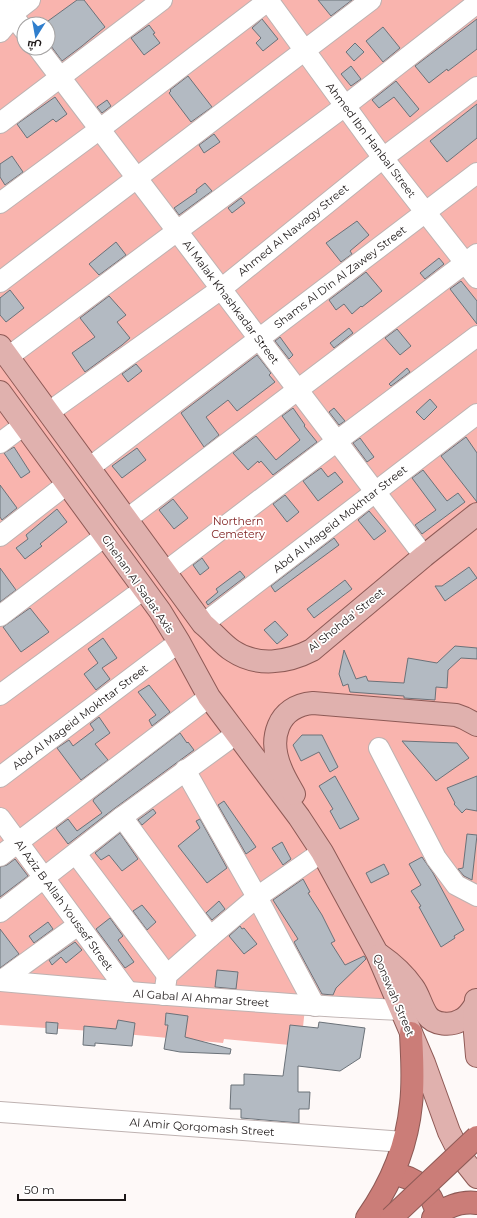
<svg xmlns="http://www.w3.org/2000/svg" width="477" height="1218" font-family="Montserrat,Cairo,sans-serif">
  <rect width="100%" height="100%" fill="#fef9f8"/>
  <!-- green -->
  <path fill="#f9b4ae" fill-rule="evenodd" d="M0 0H477V1014L305 1008 301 1046 224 1039 223 1043 92 1031 0 1025ZM24 24H48V48H24Z"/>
  <!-- building -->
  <g fill="#b3bac2" stroke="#6b7279">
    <path d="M77 0H84L105 27 82 46 62 61 48 42V21Z"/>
    <path d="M318 0H352L331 16Z"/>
    <path d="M262 19 278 39 263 51 256 43 261 38 252 28Z"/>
    <path d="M477 19V49L448 71 447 69 429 83 415 66Z"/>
    <path d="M149 25 155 33 153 34 160 43 144 55 131 38Z"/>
    <path d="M383 27 400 48 383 62 366 41Z"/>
    <path d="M355 43 364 52 354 61 346 52Z"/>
    <path d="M351 66 361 79 351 86 341 74Z"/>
    <path d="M188 76 212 107 191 122 169 93 171 91 170 90Z"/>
    <path d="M396 81 419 109 410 117 394 97 379 108 372 100Z"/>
    <path d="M55 97 67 114 56 122 53 119 27 138 17 124Z"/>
    <path d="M107 100 111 106 102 113 97 107Z"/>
    <path d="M477 104V138L447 162 430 141Z"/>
    <path d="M214 134 220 142 204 153 199 145Z"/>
    <path d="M12 156 23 172 5 185 0 177V164Z"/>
    <path d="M205 183 212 191 179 215 174 208 197 192 196 190Z"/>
    <path d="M241 198 245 203 232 213 228 208Z"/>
    <path d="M357 221 369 235 350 251 352 254 341 262 326 243Z"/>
    <path d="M116 242 126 255 99 275 89 264Z"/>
    <path d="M439 258 444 264 425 279 420 273Z"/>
    <path d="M366 272 382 291 362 307 361 306 352 314 344 304 336 310 329 300Z"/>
    <path d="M461 281 477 301V324L450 289Z"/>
    <path d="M10 290 24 308 6 322 0 315V298Z"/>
    <path d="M109 296 126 315 117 322 130 338 122 345 85 372 72 353 95 337 80 318Z"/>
    <path d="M349 328 353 333 334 348 330 343Z"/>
    <path d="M397 329 411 346 400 355 385 338Z"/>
    <path d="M280 337 293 355 289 359 275 341Z"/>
    <path d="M257 355 271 373 269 375 275 382 237 411 228 400 206 417 219 435 204 447 181 413Z"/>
    <path d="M136 364 142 371 128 382 122 374Z"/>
    <path d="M407 368 410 372 391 386 389 384Z"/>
    <path d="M430 399 437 407 424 420 416 412Z"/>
    <path d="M293 408 305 425 304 426 317 442 273 475 261 461 259 463 258 461 248 470 233 453 256 436 276 460 300 440 282 416Z"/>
    <path d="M334 408 345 421 339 425 329 412Z"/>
    <path d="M466 437 477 453V502L441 456Z"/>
    <path d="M360 438 374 457 367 462 353 443Z"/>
    <path d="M14 447 30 472 21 478 4 453Z"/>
    <path d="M137 448 146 460 122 478 112 466Z"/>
    <path d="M321 468 328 477 335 472 343 482 318 501 303 481Z"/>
    <path d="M423 470 447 501 458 493 465 502 422 534 415 525 436 510 412 478Z"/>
    <path d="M0 485 17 508 2 520 0 517Z"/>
    <path d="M285 495 299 512 287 522 273 504Z"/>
    <path d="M173 499 188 518 174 529 159 510Z"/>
    <path d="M57 509 67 522 40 544 42 546 25 559 16 548 28 539 26 535Z"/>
    <path d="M369 511 386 531 374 540 358 520Z"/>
    <path d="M334 538 339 545 275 592 271 586Z"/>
    <path d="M202 558 209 568 200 575 193 565Z"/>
    <path d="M469 567 477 578 445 601 435 586H442Z"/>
    <path d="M0 568 16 590 0 602Z"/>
    <path d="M240 571 245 577 208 605 206 602 218 592 216 589Z"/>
    <path d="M345 580 352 589 314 618 307 609Z"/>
    <path d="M30 608 49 632 21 652 3 627Z"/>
    <path d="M275 621 288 635 277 644 264 630Z"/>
    <path d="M103 638 117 658 102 668 110 679 96 690 84 674 98 663 88 649Z"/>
    <path d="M455 646 477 648V659L461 658 448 670 447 688 436 687 435 700 404 698V696L350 692 348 684 343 686 339 674 344 650 356 679 366 676 368 681 404 683 408 658 437 663Z"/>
    <path d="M149 685 170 712 152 726 149 720 156 715 138 692Z"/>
    <path d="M99 717 110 733 95 744 108 760 81 780 57 748 69 740 73 746 94 730 90 724Z"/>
    <path d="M180 733 187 743 188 742 194 750 115 808 68 844 56 828 68 819 77 831 102 813 93 801 94 799Z"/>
    <path d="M302 735H322L338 767 330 772 319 752 301 761 293 745Z"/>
    <path d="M402 741 457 743 469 758 436 781Z"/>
    <path d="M335 776 359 819 340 829 330 811 333 809 319 786Z"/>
    <path d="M477 776V811L466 809 462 813 454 804 455 803 447 788Z"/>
    <path d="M224 801 256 847 246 854 218 805Z"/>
    <path d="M153 809 156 813 142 825 138 820Z"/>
    <path d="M200 819 227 868 207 883 178 846 200 828 196 821Z"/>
    <path d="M120 833 138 859 122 871 109 855 101 860 95 853Z"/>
    <path d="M467 834 477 835 472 880 464 876 458 869 463 868Z"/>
    <path d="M282 842 291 859 283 865 272 848Z"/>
    <path d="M422 857 433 873 464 930 454 936 455 938 441 947 419 907 421 906 411 891 421 885 409 864Z"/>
    <path d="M15 859 28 876 0 897V867L7 865Z"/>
    <path d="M384 864 389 874 371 883 366 873Z"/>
    <path d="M303 879 310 892 308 893 322 915 335 941 331 943 345 965 364 956 366 959 336 988 333 995 322 994 294 942 298 939 273 900Z"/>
    <path d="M219 901 225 909 212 920 206 913Z"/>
    <path d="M142 905 156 922 147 930 133 911Z"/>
    <path d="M110 918 123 936 118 940 134 962 125 968 96 929Z"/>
    <path d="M48 922 53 929 34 943 29 936Z"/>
    <path d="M240 926 242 929 244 928 257 944 244 954 229 936Z"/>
    <path d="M0 929 19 954 0 968Z"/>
    <path d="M75 942 82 950 66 963 61 957 52 965 49 960Z"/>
    <path d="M217 970 238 972 236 989 215 987Z"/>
    <path d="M166 1013 188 1016 185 1037 231 1049 230 1054 180 1052 164 1049 168 1025H165Z"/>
    <path d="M118 1020 135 1023 132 1046 95 1043V1046L83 1045 84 1026 116 1029Z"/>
    <path d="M46 1022 58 1023 57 1034 46 1033Z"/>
    <path d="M319 1022 365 1028 360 1058 340 1071 298 1066V1092H310L309 1109H299V1123L241 1118V1109H230L231 1085H244V1074L283 1076 290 1025 318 1028Z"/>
  </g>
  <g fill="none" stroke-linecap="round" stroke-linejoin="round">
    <defs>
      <g id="minor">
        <path d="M1 0 24 30"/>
        <path d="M268 0 383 158 477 278"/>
        <path d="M0 32 5 26 12 14 30 0"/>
        <path d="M38 48 424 556"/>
        <path d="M0 123 162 0"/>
        <path d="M0 203 100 129 269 0"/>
        <path d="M0 282 371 0"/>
        <path d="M8 357 345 106 477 3"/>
        <path d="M49 412 221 289 383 158 477 87"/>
        <path d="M0 443 24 425"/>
        <path d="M89 468 477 173"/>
        <path d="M127 519 477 254"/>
        <path d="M0 536 67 484"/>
        <path d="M165 572 337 441 477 336"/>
        <path d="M0 616 105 536"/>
        <path d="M203 624 477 414"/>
        <path d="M0 695 144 589"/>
        <path d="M379 748 436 858 456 885 477 896"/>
        <path d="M185 770 257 897 315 1006"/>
        <path d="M0 777 179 642"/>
        <path d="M122 817 210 937"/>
        <path d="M0 818 128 992"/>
        <path d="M76 854 167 975"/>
        <path d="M0 856 209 697"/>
        <path d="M0 912 122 817 236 734"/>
        <path d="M0 981C134 993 268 1004 402 1010"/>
        <path d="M1 981 78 925"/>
        <path d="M164 995 167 975 210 937 257 897 322 852"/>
        <path d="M0 1112 404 1142"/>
      </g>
      <g id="major">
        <path d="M0 346 203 624C213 632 222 644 233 651 257 667 287 663 312 650L424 556 477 514"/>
        <path d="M0 392 160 611 179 642 209 697 299 817 322 852 377 953 424 1063 449 1132 462 1158 477 1177"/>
        <path d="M294 794C289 785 284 777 281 769 268 739 277 706 313 703L456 715 464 718 477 725"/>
        <path d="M380 955C393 964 404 974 413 987 419 995 421 1006 427 1015 434 1025 451 1026 461 1020 468 1017 472 1010 476 1004"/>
        <path d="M476 1000 474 1021 477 1056"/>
      </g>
      <g id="highway">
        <path d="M393 1174C416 1177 432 1191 437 1214"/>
        <path d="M367 1218C391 1184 407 1146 411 1104 414 1080 412 1057 411 1033"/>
        <path d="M433 1218C445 1207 461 1201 477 1203"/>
      </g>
    </defs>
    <!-- minor casing -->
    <use href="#minor" stroke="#beb2b1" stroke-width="22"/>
    <!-- major casing -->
    <use href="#major" stroke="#8e5a56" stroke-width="24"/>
    <!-- highway casing -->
    <use href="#highway" stroke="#8e5a56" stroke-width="24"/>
    <!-- minor -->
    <use href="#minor" stroke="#fff" stroke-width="20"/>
    <!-- major -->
    <use href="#major" stroke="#e0b1ae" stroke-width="22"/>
    <!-- highway -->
    <use href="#highway" stroke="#cb7d78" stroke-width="22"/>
    <defs>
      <path id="highway-bridge" d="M391 1218 477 1137"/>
    </defs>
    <!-- highway-bridge casing -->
    <use href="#highway-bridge" stroke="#8e5a56" stroke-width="24" stroke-linecap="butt"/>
    <!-- highway-bridge -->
    <use href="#highway-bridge" stroke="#cb7d78" stroke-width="22"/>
  </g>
  <g text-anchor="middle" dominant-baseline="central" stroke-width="3.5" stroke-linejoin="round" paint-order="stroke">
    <!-- street labels -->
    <g font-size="11" fill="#1d1818" stroke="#fff">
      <text transform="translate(371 140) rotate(53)">Ahmed Ibn Hanbal Street</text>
      <text transform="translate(293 230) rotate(-39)">Ahmed Al Nawagy Street</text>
      <text transform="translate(340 277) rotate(-37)">Shams Al Din Al Zawey Street</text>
      <text transform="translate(231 302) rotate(53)">Al Malak Khashkadar Street</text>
      <text transform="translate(340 519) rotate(-38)">Abd Al Mageid Mokhtar Street</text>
      <text transform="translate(138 584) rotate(55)">Ghehan Al Sadat Axis</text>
      <text transform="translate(346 620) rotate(-39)">Al Shohda' Street</text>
      <text transform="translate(80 717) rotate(-37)">Abd Al Mageid Mokhtar Street</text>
      <text transform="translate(64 905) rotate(54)">Al Aziz B Allah Youssef Street</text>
      <text transform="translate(394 995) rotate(67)">Qonswah Street</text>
      <text transform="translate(201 998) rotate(4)">Al Gabal Al Ahmar Street</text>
      <text transform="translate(202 1127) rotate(4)">Al Amir Qorqomash Street</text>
    </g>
    <!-- park labels -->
    <g font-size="11" fill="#802323" stroke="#fff">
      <text x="238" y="521">Northern<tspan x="238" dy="13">Cemetery</tspan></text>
    </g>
  </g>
  <!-- north arrow -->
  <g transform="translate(36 36) rotate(191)"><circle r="19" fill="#ffffff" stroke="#a5a3a3"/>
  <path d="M0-3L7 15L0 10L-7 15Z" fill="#2f7ecd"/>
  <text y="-6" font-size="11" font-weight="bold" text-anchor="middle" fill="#1d1818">ش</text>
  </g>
  <!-- scale -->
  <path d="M18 1194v6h107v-6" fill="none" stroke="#1d1818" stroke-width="2"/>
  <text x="24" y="1194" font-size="12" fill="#1d1818" stroke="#ffffff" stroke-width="3" paint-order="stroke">50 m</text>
</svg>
